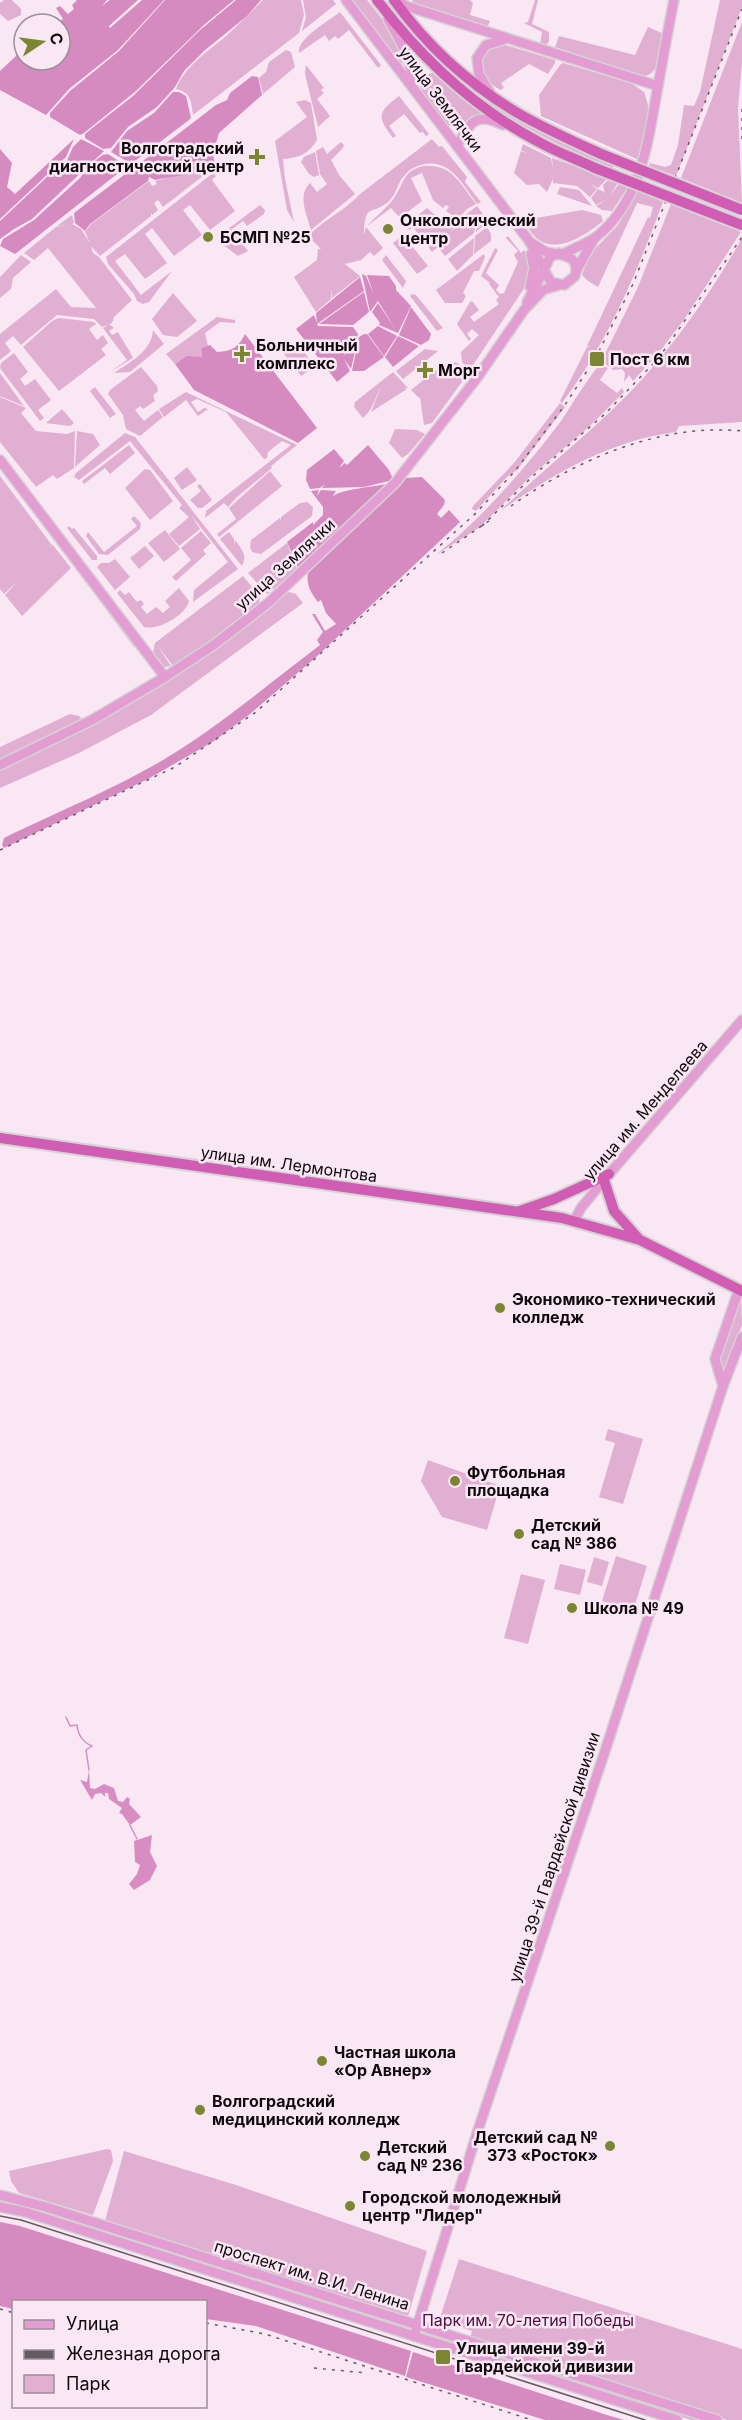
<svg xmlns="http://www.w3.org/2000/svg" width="742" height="2420" font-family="Inter,sans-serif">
  <rect width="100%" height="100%" fill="#fae7f4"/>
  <!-- green -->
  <g fill="#e0afd1">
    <path d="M4 0H12L21 9V15L8 21 0 14V3Z"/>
    <path d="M263 0H301L304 15 299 33 193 115C191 100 191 93 176 89 185 66 207 52 225 37 238 25 250 13 263 0Z"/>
    <path d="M303 0H333L336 4 302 31 306 17Z"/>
    <path d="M350 0H367L394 34 404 63H400Z"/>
    <path d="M412 0H470L473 3 470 15 490 21 487 28 415 5Z"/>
    <path d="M535 0H538L532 24 549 32V41L545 48 540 44 542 32 524 23 528 22Z"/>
    <path d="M720 0H742V7L676 176 649 166 650 163 665 167 671 165 678 145 684 105 694 106 700 92Z"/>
    <path d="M340 12 381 65 378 68 349 30 338 39 335 36 329 41 325 35 299 53C297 38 329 21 340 12Z"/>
    <path d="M742 22V62L738 108 742 203 681 178Z"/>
    <path d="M648 27 664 34C661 50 662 73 642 77L555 47 559 36 635 55Z"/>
    <path d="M502 44 555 60V63L548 74 529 64 501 83 504 88 500 90C486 81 481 76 480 59L487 50Z"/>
    <path d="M286 50 291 52 295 67 263 94 259 78 266 72 269 62Z"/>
    <path d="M563 63 631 83 644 92 649 108 639 160 541 116 539 95 560 65Z"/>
    <path d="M306 65 324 88 321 90 324 93 317 99 330 116 318 127 305 74Z"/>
    <path d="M446 65 523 122 539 132 614 165 613 168C546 141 497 114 442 66Z"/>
    <path d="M433 73 488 115C480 119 471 126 462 128 441 132 423 96 418 80L422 75Z"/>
    <path d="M399 96 429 134 426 136 423 132 420 133 404 114 389 126 396 136 393 138C377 116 377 113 399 96Z"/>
    <path d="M305 100 311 103 317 140C309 154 298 158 283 159L285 179 294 222 287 210 275 141 307 117 296 102Z"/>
    <path d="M432 139 439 147 442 146 467 177 465 182 481 202 477 204C463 185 451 160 425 164 416 166 411 168 405 175 398 181 397 192 391 199 373 218 365 199 364 235L366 227 383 248 374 256 370 252 361 260 345 264 360 276 332 298 331 288V299L316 312 294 277 317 260 318 249H321L313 241 311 233C327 218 347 209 360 194Z"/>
    <path d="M341 142 344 145 343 148 331 160 339 175 355 194 311 230C307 214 297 196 310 183L317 192 327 184 320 174 316 151 323 147 327 154Z"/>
    <path d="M523 144 551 158 553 170 552 158 608 178 598 188 590 184 597 189 590 197 577 186 553 183V179L547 192 539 184 527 185 514 173 521 151 527 153 521 150Z"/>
    <path d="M315 152 319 175 314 177 309 174 301 162 304 157Z"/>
    <path d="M423 166C452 163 460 184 476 204L467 209 458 219 446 211 449 207 446 205 443 208 433 200 422 173 411 178 422 201 400 218 391 208 367 226C376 216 387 208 394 198 405 182 402 172 423 166Z"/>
    <path d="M208 172 163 207 158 200 154 203 158 210 152 215 151 213V216L100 256 91 246 93 253 99 257 132 300 114 317 112 323 102 327 94 319 57 315 21 345 13 336 5 343 11 351 0 360V334L56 289 71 307 96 308 48 248 34 260 24 253 56 227 66 225 57 226 72 215 74 223 72 224 81 229 90 243 85 232 91 224 149 181 152 186 157 184 155 181 177 175Z"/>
    <path d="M213 173 216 176 212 180 235 211 210 230 190 205 183 210 202 235 174 256 152 228 145 234 167 263 145 279 125 254 115 261 141 295 172 271 149 302 143 304 137 301 134 294 108 264 106 257Z"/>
    <path d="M609 179 618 183 609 197 619 184 628 187 612 211 602 210 596 206 609 198 596 205 591 198 598 189 604 192 605 195 603 185Z"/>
    <path d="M560 187 579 190 592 206 557 194Z"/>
    <path d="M638 190 663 202C637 272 608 342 562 403L560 401 587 347H591L587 346 648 217 650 218 653 207 637 203 598 287 588 281 582 275 589 255 618 225Z"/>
    <path d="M671 204 741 232 683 321 660 351 633 381 629 375 624 382 625 373 622 369 613 370 611 368 615 363 609 367 602 360 638 287Z"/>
    <path d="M260 205 265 210 264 214 247 226 243 221 231 230 248 251 238 256 222 244 221 240 228 229Z"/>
    <path d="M477 206 482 213 485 224 476 232 477 225 474 223 476 225 474 233 445 256 438 247 432 252 413 227 409 230 408 228 411 226 409 222 427 208 450 228 456 222 457 223 451 232 463 220 461 218Z"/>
    <path d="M582 210 601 215 603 221C582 238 548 260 529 229L530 222 536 218Z"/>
    <path d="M487 227 491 234V241L474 254 475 236Z"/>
    <path d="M403 235 428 266 417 274 393 243Z"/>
    <path d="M508 236 521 253 524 250 530 263 529 281 469 371 462 362 461 352 479 335 472 329 467 334 471 339 469 341 457 324 470 302 472 301 479 310 470 317 474 322 499 304 496 300 499 297 489 284 490 283 481 276 495 248 498 250 486 273 499 285 496 290 500 294 504 293 518 262 514 255 518 251 506 238Z"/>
    <path d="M474 238 473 255 457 271 448 259Z"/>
    <path d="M742 238V422L679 426 676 432C611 440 553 474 500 511 544 469 593 431 635 387 673 347 715 287 742 238Z"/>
    <path d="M484 254 485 257 479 271H474L463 293 466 296 462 303H445L436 290Z"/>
    <path d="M21 255 31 262 13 278 11 289 0 298V277Z"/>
    <path d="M386 255 406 281 403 288 382 260Z"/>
    <path d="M173 293 197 321 177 337 163 335 152 319Z"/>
    <path d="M412 294 416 295 443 328 437 331 410 296Z"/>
    <path d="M217 317 235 320V323L220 322 205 333 208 346 201 348 202 357H187L175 364 166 354Z"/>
    <path d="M59 318 94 322 96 324 89 329 97 340 103 335 108 343 101 349 106 355 59 391 23 347 52 321Z"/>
    <path d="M109 324 114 328 109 331 112 335 118 332C122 340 129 349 133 358L110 372 127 360 103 328Z"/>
    <path d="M153 330 164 344 130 372 114 373C130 362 152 351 153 330Z"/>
    <path d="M298 343 310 360 304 365 308 371 301 376 276 343Z"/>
    <path d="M425 349 438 351 403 379 396 371Z"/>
    <path d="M14 353 28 372 20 379 25 386 35 379 51 400 38 410 44 418 40 421 0 368 1 363Z"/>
    <path d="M454 362 458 363 467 375 432 423 424 425 420 397 419 398 411 390 436 370 439 374Z"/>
    <path d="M600 364 608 368 600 380 617 393 622 388 624 392 590 426 532 475 480 527 436 555C484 516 524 470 561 421 574 402 585 382 600 364Z"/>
    <path d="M141 367 157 386 158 391 153 395 155 401 143 409 140 406 135 410 144 421 158 410 163 417 140 436 126 429 123 415 108 394 110 390Z"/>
    <path d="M393 372 408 388H404L407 389 371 412 382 384 388 377C376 389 376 407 363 418L354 407 355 402Z"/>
    <path d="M0 373 24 406 0 396Z"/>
    <path d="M95 387 116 414 110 418 90 391Z"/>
    <path d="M186 392 297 445 271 466 272 468 237 497 228 507 224 503 205 518 206 511 291 445 282 441 268 452 267 458 264 459 226 412 197 399 191 402 198 412 204 408 208 409 198 416 186 400 164 417 159 409Z"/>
    <path d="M0 397 26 408 21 413 36 431 67 434 75 431 74 468 57 479 53 475 36 487 0 442Z"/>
    <path d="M560 403 565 407 517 470 507 477 476 511 472 509 473 506 514 463Z"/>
    <path d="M62 409 74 423 70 426 46 423Z"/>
    <path d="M395 429 417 430 425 434 408 454 402 458 389 443Z"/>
    <path d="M77 431 93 434 100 445 75 467Z"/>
    <path d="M125 433 135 437 238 569 193 602 194 590 228 562 191 515 200 529 179 546 169 534 189 517 179 508 182 505 130 441 79 480 74 477 76 473Z"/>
    <path d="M129 445 135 453 110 474 105 468 84 484 82 481Z"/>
    <path d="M187 467 197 480 182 490 174 478Z"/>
    <path d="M145 469 150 470 173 501 150 520 125 488Z"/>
    <path d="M270 471 282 486 219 537 217 534 236 519 229 508Z"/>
    <path d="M0 476 51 544 50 547 52 544 71 568 22 616 5 595 18 581 4 594 0 589Z"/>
    <path d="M200 484 212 500 202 508H198L190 500 201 491 197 486Z"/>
    <path d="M307 502 313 507 312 516 261 554 252 552 250 547 251 540 280 518 281 521V517L300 503Z"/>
    <path d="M134 516 141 523 140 529 108 555 99 554 86 536 88 532 104 552 137 526 131 519Z"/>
    <path d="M69 526 72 529 74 528 97 556V560H92L67 528Z"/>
    <path d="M46 529 56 539 137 644 134 647Z"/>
    <path d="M165 530 180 549 164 562 148 543Z"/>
    <path d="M201 531 211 543 203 550 206 554 176 581 172 577 191 560 181 548Z"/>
    <path d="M229 532 234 539V546L235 540C241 548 248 556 242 566L220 539Z"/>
    <path d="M287 543 298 571 267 594 248 573Z"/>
    <path d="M145 546 154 556 139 569 130 558Z"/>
    <path d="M115 559 130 577 115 590 97 567 101 563H109Z"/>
    <path d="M243 576 260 597 259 603 203 646 173 666 157 645 171 666 164 667 153 653 155 643Z"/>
    <path d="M179 588 189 601C186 615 158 631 144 627L117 593 120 590 125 595 129 592 137 602 141 600 144 604 141 607 147 614 156 607 163 613 170 607 165 601Z"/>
    <path d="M289 592 296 594 303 603 151 715 79 753 0 788V770C79 734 158 693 227 640 247 626 265 609 284 594Z"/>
    <path d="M70 714 79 716 82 719 0 759V747Z"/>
    <path d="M741 1295 742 1325 726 1369H722L720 1357Z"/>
    <path d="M608 1429 643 1439 623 1504 599 1497 615 1443 605 1440Z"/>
    <path d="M428 1460 500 1486 487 1530 442 1517 421 1481Z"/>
    <path d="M616 1556 647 1566 633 1611 602 1601Z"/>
    <path d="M594 1557 609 1562 602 1586 587 1582Z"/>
    <path d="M560 1564 586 1570 580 1595 554 1589Z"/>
    <path d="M521 1574 545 1580 528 1644 504 1638Z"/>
    <path d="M107 2149 111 2150 113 2161 93 2215 19 2193 11 2181 9 2171Z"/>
    <path d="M124 2151 236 2185 427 2251 407 2320 105 2221Z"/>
    <path d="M13 2202 408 2326 409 2327 407 2329 16 2207 13 2205Z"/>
    <path d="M459 2259 742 2349V2420H727L470 2340 472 2331 439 2321Z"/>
    <path d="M425 2332 706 2420H691L428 2337 425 2336Z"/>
  </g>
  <!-- forest -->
  <g fill="#d58bbf">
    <path d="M77 0H107L102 6 110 0H138L109 26 110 28 142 0H164L118 50 69 89 46 115 0 90V71L16 56 24 40V60H60V24H56L63 19 56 8 60 6 68 14 74 9 72 5Z"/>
    <path d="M165 0H234L205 24 136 91 84 133 80 135 50 117V113L70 91 119 51Z"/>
    <path d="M236 0H261L247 16 204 51 184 71 175 87 157 107 128 127 111 148 103 149 85 138V134L91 129 133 96 199 31Z"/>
    <path d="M252 76 258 77 262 95 219 133 213 153 215 166C207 173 168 177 155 180L149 177 148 181 90 224 85 231 75 223 74 213 124 175 136 168 139 164 216 105 227 100 230 93Z"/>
    <path d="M173 92H179L186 96 191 118 189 120 135 161 128 162 111 152 127 131 154 113Z"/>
    <path d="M74 139 66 157 0 219V149L12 163 7 187 15 194Z"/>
    <path d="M81 139 104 151 32 219 14 229 0 239V221L64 161 65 165 73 147Z"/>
    <path d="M108 154 125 165 126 167 15 254 0 246 3 239 34 220 80 178 90 164 103 155Z"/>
    <path d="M362 274 366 276 374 295 367 275 389 276 396 286V290L411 306 398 333 379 325 380 323 372 312 378 303 396 330 378 301 370 312Z"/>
    <path d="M360 277 364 291 317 324 318 326 353 327 358 334C357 345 347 347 343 358L348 349 357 343 351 369 344 359 350 371 337 382 296 329 314 315 317 323 316 313Z"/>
    <path d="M364 292 369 312 353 325 319 324Z"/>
    <path d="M411 307 431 334 429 340 421 345 399 335Z"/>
    <path d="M378 326 397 336 384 356 368 334Z"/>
    <path d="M245 334 317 428 298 443 194 390 175 364 187 356 202 357 201 348 210 345 217 352C232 351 238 348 245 334Z"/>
    <path d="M364 334H367L384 357 364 371H352L359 337Z"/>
    <path d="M398 336 419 346 393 367 385 357Z"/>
    <path d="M368 445 389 470 392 477 389 481 364 487 322 488 325 484 320 488 310 489 306 480 307 470 334 449 344 461 339 468 345 463 347 465Z"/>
    <path d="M422 477 445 500 444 505 437 514 441 518 449 510 460 522 315 658 250 714 214 741 148 779 4 848 2 845 4 838 14 833C63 810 112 789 158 763 216 729 267 685 320 645L317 640 323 632 312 614H315L325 631 336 624 326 613 321 600 318 602C311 593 306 585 308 573L365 519 399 484 406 478Z"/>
    <path d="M387 484 299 570 287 542 313 522V525L323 515V507L311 491 319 490 317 496 321 490 336 491 332 497C341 489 372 487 387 484Z"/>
    <path d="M0 2222 20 2226 411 2351 405 2376 256 2326 206 2319V2302H14L13 2309 0 2306Z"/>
    <path d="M413 2352 607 2415 624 2420H545L406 2377Z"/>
  </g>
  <!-- water -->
  <g fill="#d78dc2">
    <path d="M89 1770 90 1788 95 1789 104 1784 114 1788 118 1801 123 1802 127 1797 130 1799 129 1804 141 1817 130 1825 122 1814 119 1813 122 1808 109 1799 108 1793H105V1797L101 1793 95 1794 92 1800 80 1780 87 1782Z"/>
    <path d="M152 1835 150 1852 157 1866 150 1880 134 1890 129 1884 137 1874 140 1865 135 1862 134 1841Z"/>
  </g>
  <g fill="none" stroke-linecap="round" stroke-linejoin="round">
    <!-- stream -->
    <g stroke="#d78dc2" stroke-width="1.5">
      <path d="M66 1717 70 1726 77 1725C78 1735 82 1742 92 1746L86 1750 89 1770"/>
      <path d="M130 1825 137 1839"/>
    </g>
    <defs>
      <g id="major">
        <path d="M346 0 530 242 544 270 527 302"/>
        <path d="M397 0 406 6 658 86"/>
        <path d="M388 19C398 37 414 62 411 83"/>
        <path d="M491 94 479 74 477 58 486 45 503 40"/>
        <path d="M457 146C470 123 475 111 503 125"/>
        <path d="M530 242C536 245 541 250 547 252 561 256 581 254 575 276L564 285 551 282 544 270 550 257 559 253"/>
        <path d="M563 254C574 248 586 244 596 237 642 201 648 140 658 86 663 58 668 29 674 0"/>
        <path d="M576 271 594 239"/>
        <path d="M530 287 534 268 531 254"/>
        <path d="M0 460 165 677"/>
        <path d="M0 765 92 720 165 677 215 644 268 603 395 483 477 378 524 310 543 290 559 285"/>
        <path d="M574 1221 581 1208 604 1180 742 1020"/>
        <path d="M723 1386 715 1359 739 1289"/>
        <path d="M0 2195 46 2207 717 2420"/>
        <path d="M0 2207 25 2212 677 2420"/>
        <path d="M414 2336 478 2130 605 1751 723 1386 742 1337"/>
      </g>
      <g id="highway">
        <path d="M377 0C421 58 473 107 537 141 556 152 576 159 595 168"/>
        <path d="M394 0C428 47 472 87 523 116 548 130 575 142 601 154"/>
        <path d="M0 1138 562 1218 640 1240 742 1291"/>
        <path d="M604 1180 614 1211 637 1237"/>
        <path d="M520 1211 554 1199 609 1174"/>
      </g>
    </defs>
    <!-- major casing -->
    <use href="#major" stroke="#d4d3d4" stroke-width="12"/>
    <!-- highway casing -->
    <use href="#highway" stroke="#d4d3d4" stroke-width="14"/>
    <!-- major -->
    <use href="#major" stroke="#e39dd2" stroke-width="9"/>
    <!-- highway -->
    <use href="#highway" stroke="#d15cb4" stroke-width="10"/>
    <!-- tram -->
    <path stroke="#665b62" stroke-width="1.5" d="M0 2216 21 2220 645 2420"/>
    <!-- rail -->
    <g stroke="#665b62" stroke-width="1.5" stroke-dasharray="3 6" stroke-linecap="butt">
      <path d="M742 109V142"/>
      <path d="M511 506C576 460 660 423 742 431"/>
      <path d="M482 526 534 475 605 414 651 366 666 348 742 237"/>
      <path d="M442 553 489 521"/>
      <path d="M0 850 175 767 256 712 476 513 515 471 565 405 596 357 633 284 742 9"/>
      <path d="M0 2309 14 2313"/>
      <path d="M206 2323 265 2334 532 2420"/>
      <path d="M314 2368 367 2373"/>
    </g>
    <defs>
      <g id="highway-bridge">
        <path d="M601 154 742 210"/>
        <path d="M595 168 742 225"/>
      </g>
    </defs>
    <!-- highway-bridge casing -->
    <use href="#highway-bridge" stroke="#d4d3d4" stroke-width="14" stroke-linecap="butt"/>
    <!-- highway-bridge -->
    <use href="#highway-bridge" stroke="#d15cb4" stroke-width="10"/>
  </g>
  <!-- markers -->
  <g fill="#7b8633" stroke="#fae7f4" stroke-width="2">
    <path d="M254 148h6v6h6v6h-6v6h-6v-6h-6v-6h6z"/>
    <circle cx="388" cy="229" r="6"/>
    <circle cx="208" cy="237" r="6"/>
    <path d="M239 345h6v6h6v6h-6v6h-6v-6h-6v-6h6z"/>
    <rect x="589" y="351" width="16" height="16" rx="3"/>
    <path d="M422 361h6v6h6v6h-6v6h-6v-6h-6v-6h6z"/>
    <circle cx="500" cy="1308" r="6"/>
    <circle cx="455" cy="1481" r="6"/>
    <circle cx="519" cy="1534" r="6"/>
    <circle cx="572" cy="1608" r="6"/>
    <circle cx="322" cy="2061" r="6"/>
    <circle cx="200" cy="2110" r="6"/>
    <circle cx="610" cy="2146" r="6"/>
    <circle cx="365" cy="2156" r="6"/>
    <circle cx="350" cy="2206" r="6"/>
    <rect x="435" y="2349" width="16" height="16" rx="3"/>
  </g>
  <g text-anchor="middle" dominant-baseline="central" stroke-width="5" stroke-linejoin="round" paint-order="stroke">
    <!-- street labels -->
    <g font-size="16" fill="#100a0e" stroke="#fae7f4">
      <text transform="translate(441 99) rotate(53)">улица Землячки</text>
      <text transform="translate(285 564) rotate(-42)">улица Землячки</text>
      <text transform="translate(645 1110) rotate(-49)">улица им. Менделеева</text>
      <text transform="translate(289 1164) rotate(8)">улица им. Лермонтова</text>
      <text transform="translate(554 1857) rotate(-72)">улица 39-й Гвардейской дивизии</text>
      <text transform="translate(312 2275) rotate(17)">проспект им. В.И. Ленина</text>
    </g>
    <!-- poi labels -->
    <g font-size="16" font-weight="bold" fill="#100a0e" stroke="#fae7f4" text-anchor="start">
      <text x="244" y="148" text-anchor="end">Волгоградский<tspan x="244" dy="18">диагностический центр</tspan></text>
      <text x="400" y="220">Онкологический<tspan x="400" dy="18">центр</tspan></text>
      <text x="220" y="237">БСМП №25</text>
      <text x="256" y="345">Больничный<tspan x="256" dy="18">комплекс</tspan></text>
      <text x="610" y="359">Пост 6 км</text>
      <text x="438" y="370">Морг</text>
      <text x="512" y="1299">Экономико-технический<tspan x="512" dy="18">колледж</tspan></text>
      <text x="467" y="1472">Футбольная<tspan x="467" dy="18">площадка</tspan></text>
      <text x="531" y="1525">Детский<tspan x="531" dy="18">сад № 386</tspan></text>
      <text x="584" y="1608">Школа № 49</text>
      <text x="334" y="2052">Частная школа<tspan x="334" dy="18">«Ор Авнер»</tspan></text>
      <text x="212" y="2101">Волгоградский<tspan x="212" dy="18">медицинский колледж</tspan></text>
      <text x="598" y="2137" text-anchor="end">Детский сад №<tspan x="598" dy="18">373 «Росток»</tspan></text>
      <text x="377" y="2147">Детский<tspan x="377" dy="18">сад № 236</tspan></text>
      <text x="362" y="2197">Городской молодежный<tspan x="362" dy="18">центр "Лидер"</tspan></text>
      <text x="456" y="2348">Улица имени 39-й<tspan x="456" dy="18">Гвардейской дивизии</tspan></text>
    </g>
    <!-- park labels -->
    <g font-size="16" fill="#4f0d41" stroke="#fae7f4">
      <text x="528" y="2320">Парк им. 70-летия Победы</text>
    </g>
  </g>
  <!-- legend -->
  <rect x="12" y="2300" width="195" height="108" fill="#fae7f4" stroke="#9c8f98" stroke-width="1.5"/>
  <rect x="24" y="2320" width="30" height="9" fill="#e39dd2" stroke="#9c8f98" stroke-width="1.5"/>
  <text x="66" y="2330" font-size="18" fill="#100a0e">Улица</text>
  <rect x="24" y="2350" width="30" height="9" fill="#665b62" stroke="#9c8f98" stroke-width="1.5"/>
  <text x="66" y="2360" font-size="18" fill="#100a0e">Железная дорога</text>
  <rect x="24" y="2375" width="30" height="18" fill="#e0afd1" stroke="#9c8f98" stroke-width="1.5"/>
  <text x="66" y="2390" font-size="18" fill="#100a0e">Парк</text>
  <!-- north arrow -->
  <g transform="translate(42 42) rotate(77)"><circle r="28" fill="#fae7f4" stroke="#9c8f98" stroke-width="1.5"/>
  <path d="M0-4.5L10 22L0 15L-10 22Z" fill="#7b8633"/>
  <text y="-9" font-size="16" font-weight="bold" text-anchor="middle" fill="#100a0e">С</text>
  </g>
</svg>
